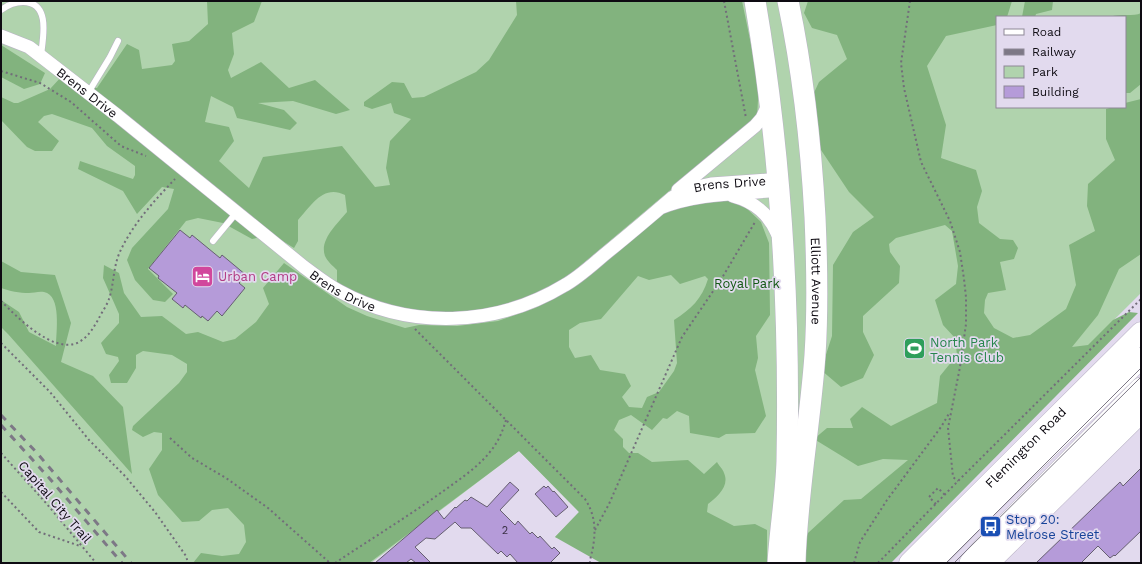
<svg xmlns="http://www.w3.org/2000/svg" width="1142" height="564" font-family="'Work Sans',sans-serif">
  <rect width="100%" height="100%" fill="#e2daee"/>
  <!-- green -->
  <path fill="#b0d3ad" fill-rule="evenodd" d="M1 1H1141V293L870 563H625L555 537 579 512 519 451 371 563H1ZM997 17H1125V107H997Z"/>
  <!-- forest -->
  <g fill="#82b37e" fill-rule="evenodd">
    <path d="M207 1H262L254 22 232 33 234 54 228 70 231 78 261 62 289 88 315 80 350 110 336 114 293 101 258 103 284 110 297 123 290 130 237 118 233 107 211 96 205 122 229 127 234 141 219 161 249 188 263 157 342 146 375 187 390 185 386 168 390 141 411 119 394 113 391 103 372 109 364 106V102L392 82 404 83 412 98 424 97 476 72 489 60 517 15 516 1H742L759 83 757 117 574 271 555 284 520 300 480 312 446 313 401 308 368 299 337 283V270C333 266 327 261 325 256 319 240 338 223 347 212L345 195C323 184 311 206 298 220V241L294 248 273 235 252 239 223 223 198 218 186 221 148 269 173 294 165 302 153 300 135 280 127 260 132 248 168 209 174 189 162 187 137 214 123 191 78 169 80 161 133 179 135 175V166L107 146 92 128 52 114 44 116 38 122 59 141 52 151H35L27 147 1 120V97L14 103H18L50 89 62 76 81 86 97 88 127 44 139 50 142 69 172 65 175 61 172 44 189 41 208 24Z"/>
    <path d="M808 1H1012L1007 17H997V25L946 36 927 66 946 125 941 158 976 170 982 191 977 207 979 223 1000 239 1013 240 1018 248 1014 259 1000 262 1006 290 988 293 985 300 984 313 994 328 1013 338 1030 335 1066 309 1076 285 1069 245 1095 231 1087 206 1088 184 1115 160 1106 139V109L1113 107H1125V103L1141 99V254L1119 269 1098 315 1072 347 1088 345 1113 320 1129 312 1138 313 891 563H804L802 551 808 533 844 500 861 499 908 460 883 459 858 466 814 439 827 428H853L850 419 862 407 891 426 937 403 940 376 957 355 955 338 943 325 935 300 956 284 958 266 952 231 945 225 896 238 889 244 890 252 900 266 899 283 863 316V332L874 355 863 378 841 387 821 370 832 336 833 265 853 232 874 217 849 192 815 141 812 97 819 82 847 59 837 35 812 28 804 13Z"/>
    <path d="M1025 1H1053L1052 10 1036 14 1035 17H1022Z"/>
    <path d="M1141 13V84L1130 93H1125V17H1110C1120 13 1134 17 1141 13Z"/>
    <path d="M1 45 45 73 40 84 24 89 1 77Z"/>
    <path d="M715 199 741 203 761 222 769 243 770 315 756 336 758 358 755 370 766 416 755 433 726 434 719 438 690 433 689 416 677 411 667 419 663 418 652 430 631 415 619 420 614 430 623 439V447L629 453H638L652 462 688 460 704 474 717 462C719 466 723 469 724 473 730 486 717 497 708 504L707 512 734 526 755 524 767 530V563H601L555 537 579 512 519 451 369 563H193L201 553 222 556 239 554 246 542 244 525 228 508 212 510 199 521 182 522 158 495 149 469 162 450V433L154 432 143 437 132 430 133 426 179 383 187 372V364L172 355 143 351 136 355V368L127 383H111L109 375 119 361 118 357 106 354 101 343 119 323V314L103 278 104 265 119 273 124 293 141 317 162 316 186 334 198 332 223 342 235 339 256 322 269 304 263 288 284 263 347 307 367 316 405 328 419 325 457 326 498 321 535 308 570 290 671 208ZM671 275 680 284 705 276 708 279C702 299 691 309 674 320L677 363 674 371 659 392 647 397 642 408 629 407 622 397 631 386 625 374 600 370 591 355 575 358 569 347V330L580 323 601 319 638 276 649 280Z"/>
    <path d="M1 261 21 272 55 275 71 323 61 362 93 376 123 407 132 474 8 334 1 327V300L19 312 29 332 56 346C56 333 62 295 44 292 39 291 33 293 29 293 20 293 9 291 1 288Z"/>
  </g>
  <!-- building -->
  <g fill="#b59bd9" stroke="#665f70">
    <path d="M180 230 190 238 192 235 220 258 222 255 246 275 239 283 245 288 222 316 217 311 208 321 202 316 201 318 185 305 183 308 172 299 177 293 158 278 159 276 149 268Z"/>
    <path d="M1141 468V531L1115 556 1114 555 1110 558 1098 546 1081 563H1036L1120 482 1123 486Z"/>
    <path d="M510 482 519 490 500 510 515 525 518 521 530 534 532 532 538 538 540 536 552 549 554 547 560 553 550 563H518L510 554 507 557 501 551 498 554 471 528H461L455 522 435 539 426 538 415 547 431 563H416L411 559 406 563H375L437 510 444 519 455 507 456 508 465 500 467 501 471 497 487 507Z"/>
    <path d="M544 486 546 488 548 486 553 492 554 491 568 507 556 517 535 494Z"/>
  </g>
  <g fill="none" stroke-linecap="round" stroke-linejoin="round">
    <defs>
      <g id="service">
        <path d="M1 10C8 5 14 2 23 2 51 2 43 38 41 55"/>
        <path d="M88 93 110 57 118 41"/>
        <path d="M213 241 237 212"/>
      </g>
      <g id="minor">
        <path id="s1" d="M1 36 29 47 118 116 304 267C315 275 326 284 339 291 410 330 496 327 565 285 581 276 595 262 610 250 631 233 652 215 673 197L692 188 711 184 768 180 779 184 773 189 769 191C732 194 695 194 660 208"/>
        <path d="M678 190 755 126 762 118 769 103"/>
        <path d="M733 196C755 202 769 214 778 235"/>
      </g>
      <g id="primary">
        <path id="s2" d="M909 563 1141 332"/>
        <path d="M989 563 1141 413"/>
      </g>
      <g id="trunk">
        <path d="M755 1C781 152 790 307 787 461 786 495 780 529 778 563"/>
        <path id="s3" d="M788 1C803 72 811 144 815 217 817 263 818 309 815 355 810 425 797 493 795 563"/>
        <path d="M932 563 985 509 1141 358"/>
        <path d="M970 563 983 548 1141 388"/>
      </g>
    </defs>
    <!-- service casing -->
    <use href="#service" stroke="#b9b2c5" stroke-width="7"/>
    <!-- minor casing -->
    <use href="#minor" stroke="#b9b2c5" stroke-width="14"/>
    <!-- primary casing -->
    <use href="#primary" stroke="#b9b2c5" stroke-width="21"/>
    <!-- trunk casing -->
    <use href="#trunk" stroke="#b9b2c5" stroke-width="22"/>
    <!-- path -->
    <g stroke="#726d7a" stroke-width="2" stroke-dasharray="2 3" stroke-linecap="butt">
      <path d="M724 1 746 118"/>
      <path d="M910 1 901 63 904 88 921 162 950 221 960 252 964 279 966 297V324L960 367 948 428 953 477 958 481"/>
      <path d="M1 71 40 83 71 102 121 146 146 156"/>
      <path d="M1 301C17 317 52 353 77 343 88 338 94 327 99 318 102 312 107 305 109 299 114 284 113 269 119 254 131 226 154 201 175 179"/>
      <path d="M415 329 585 499C595 514 596 530 593 547 592 553 590 558 590 563"/>
      <path d="M1 343 50 392 89 440 125 476 155 512 186 556 188 563"/>
      <path d="M170 438 192 458 226 478 268 508 330 563"/>
      <path d="M1 453 46 503 96 563"/>
      <path d="M1 492 39 532 80 546"/>
      <path d="M936 504 929 497 938 488 945 495"/>
      <path d="M595 530 609 504 682 337 722 278 755 222"/>
      <path d="M335 563C371 539 407 517 442 492 460 479 480 466 493 448 499 440 503 430 506 420"/>
      <path d="M854 563 860 542 887 500 941 427 950 412"/>
      <path d="M878 563 958 481 1141 299"/>
    </g>
    <!-- service -->
    <use href="#service" stroke="#fff" stroke-width="6"/>
    <!-- minor -->
    <use href="#minor" stroke="#fff" stroke-width="13"/>
    <!-- primary -->
    <use href="#primary" stroke="#fff" stroke-width="20"/>
    <!-- trunk -->
    <use href="#trunk" stroke="#fff" stroke-width="21"/>
    <!-- tram -->
    <g stroke="#7d7886" stroke-width="1">
      <path d="M946 563 1141 368"/>
      <path d="M954 563 1141 377"/>
    </g>
    <!-- rail -->
    <g stroke="#7d7886" stroke-width="3" stroke-dasharray="7 7" stroke-linecap="butt">
      <path d="M1 415 37 453 131 563"/>
      <path d="M1 425 50 479 122 563"/>
    </g>
  </g>
  <!-- icons -->
  <defs>
    <symbol id="hotel-square" viewBox="-11 -11 22 22"><rect x="-9" y="-9" width="18" height="18" rx="4" fill="#d1479c" stroke="#e2daee"/><path d="M-6-4.5h1.5V1H6V5H4.5V3h-9V5H-6ZM-4 0a1.8 1.8 0 1 1 3.6 0ZM.5 0V-2.5h3Q6-2.5 6 0Z" fill="#fff"/></symbol>
    <symbol id="stadium-square" viewBox="-11 -11 22 22"><rect x="-9" y="-9" width="18" height="18" rx="4" fill="#2e9e5b" stroke="#e2daee"/><path d="M0-5a6.5 5 0 1 0 0 10a6.5 5 0 1 0 0-10ZM-3.5-1.8h7v3.6h-7Z" fill="#fff"/></symbol>
    <symbol id="bus-square" viewBox="-11 -11 22 22"><rect x="-9" y="-9" width="18" height="18" rx="4" fill="#1a4fb4" stroke="#e2daee"/><path d="M-5-6H5V4H4V6H2V4H-2V6H-4V4H-5ZM-3.5-4V0h7V-4ZM-3.5 1.2v1.5H-2V1.2ZM2 1.2v1.5H3.5V1.2Z" fill="#fff"/></symbol>
  </defs>
  <g fill-rule="evenodd">
    <use href="#hotel-square" x="190" y="264" width="25" height="25"/>
    <use href="#stadium-square" x="902" y="336" width="25" height="25"/>
    <use href="#bus-square" x="978" y="514" width="25" height="25"/>
  </g>
  <g text-anchor="middle" dominant-baseline="central" stroke-width="3.5" stroke-linejoin="round" paint-order="stroke">
    <!-- number labels -->
    <g font-size="11" fill="#382f44">
      <text x="505" y="530">2</text>
    </g>
    <!-- street labels -->
    <g font-size="13" fill="#0e0b12" stroke="#e2daee">
      <text stroke="none"><textPath href="#s1" startOffset="104">Brens Drive</textPath></text>
      <text stroke="none"><textPath href="#s1" startOffset="860">Brens Drive</textPath></text>
      <text stroke="none"><textPath href="#s3" startOffset="282">Elliott Avenue</textPath></text>
      <text stroke="none"><textPath href="#s1" startOffset="428">Brens Drive</textPath></text>
      <text stroke="none"><textPath href="#s2" startOffset="164">Flemington Road</textPath></text>
      <text transform="translate(55 502) rotate(49)">Capital City Trail</text>
    </g>
    <!-- hotel labels -->
    <g font-size="13" fill="#b23c85" stroke="#e2daee" text-anchor="start">
      <text x="218" y="276">Urban Camp</text>
    </g>
    <!-- park labels -->
    <g font-size="13" fill="#125813" stroke="#e2daee">
      <text x="747" y="283">Royal Park</text>
    </g>
    <!-- leisure labels -->
    <g font-size="13" fill="#27864d" stroke="#e2daee" text-anchor="start">
      <text x="930" y="342">North Park<tspan x="930" dy="15">Tennis Club</tspan></text>
    </g>
    <!-- transit labels -->
    <g font-size="13" fill="#164399" stroke="#e2daee" text-anchor="start">
      <text x="1006" y="519">Stop 20:<tspan x="1006" dy="15">Melrose Street</tspan></text>
    </g>
  </g>
  <!-- border -->
  <rect width="1142" height="564" fill="none" stroke="#0e0b12" stroke-width="4"/>
  <!-- legend -->
  <rect x="996" y="16" width="130" height="92" fill="#e2daee" stroke="#8d8796"/>
  <rect x="1004" y="29" width="20" height="6" fill="#ffffff" stroke="#8d8796"/>
  <text x="1032" y="36" font-size="12" fill="#0e0b12">Road</text>
  <rect x="1004" y="49" width="20" height="6" fill="#7d7886" stroke="#8d8796"/>
  <text x="1032" y="56" font-size="12" fill="#0e0b12">Railway</text>
  <rect x="1004" y="66" width="20" height="12" fill="#b0d3ad" stroke="#8d8796"/>
  <text x="1032" y="76" font-size="12" fill="#0e0b12">Park</text>
  <rect x="1004" y="86" width="20" height="12" fill="#b59bd9" stroke="#8d8796"/>
  <text x="1032" y="96" font-size="12" fill="#0e0b12">Building</text>
</svg>
